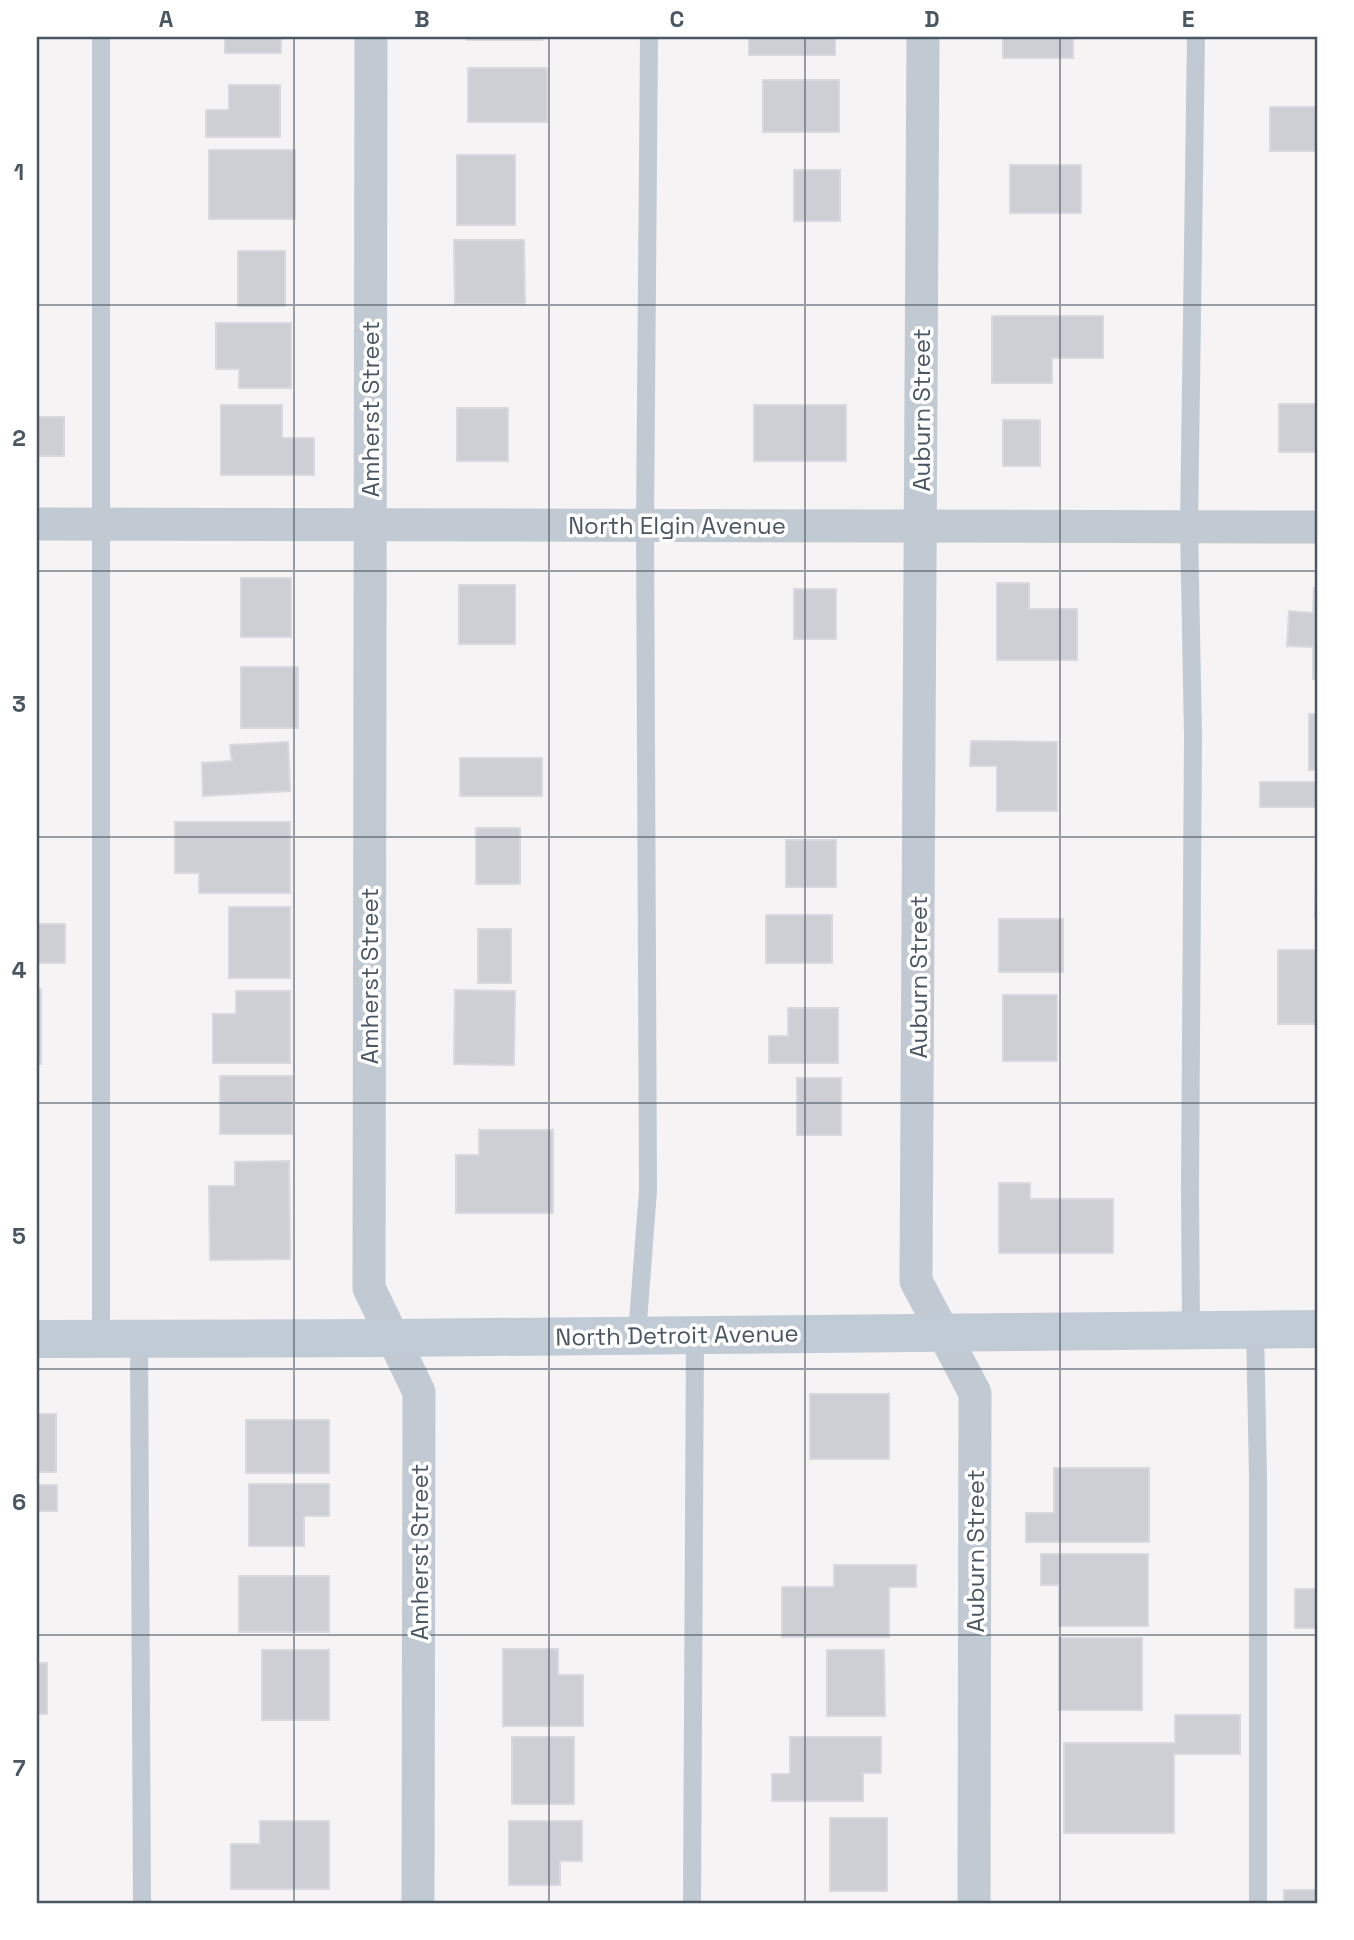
<svg xmlns="http://www.w3.org/2000/svg" width="1354" height="1940" font-family="'Space Grotesk',sans-serif">
  <rect width="100%" height="100%" fill="#f5f3f3"/>
  <!-- building -->
  <g fill="#cdcfd5" stroke="#d7d9de" stroke-width="2">
    <rect x="225" y="37" width="56" height="16"/>
    <rect x="467" y="37" width="75" height="3"/>
    <rect x="749" y="37" width="86" height="18"/>
    <rect x="1003" y="37" width="70" height="21"/>
    <rect x="468" y="68" width="79" height="54"/>
    <rect x="763" y="80" width="76" height="52"/>
    <path d="M229 85H280V137H206V110H229Z"/>
    <rect x="1270" y="107" width="47" height="44"/>
    <rect x="209" y="150" width="86" height="69"/>
    <rect x="457" y="155" width="58" height="70"/>
    <rect x="1010" y="165" width="71" height="48"/>
    <rect x="794" y="170" width="46" height="51"/>
    <path d="M454 240H524L525 304H455Z"/>
    <rect x="238" y="251" width="47" height="55"/>
    <path d="M992 316H1103V358H1052V383H992Z"/>
    <path d="M216 323H291V388H239V369H216Z"/>
    <rect x="1279" y="404" width="38" height="48"/>
    <path d="M221 405H282V438H314V475H221Z"/>
    <rect x="754" y="405" width="92" height="56"/>
    <rect x="457" y="408" width="51" height="53"/>
    <rect x="37" y="417" width="27" height="39"/>
    <rect x="1003" y="420" width="37" height="46"/>
    <rect x="241" y="578" width="50" height="59"/>
    <path d="M997 583H1029V609H1077V660H997Z"/>
    <rect x="459" y="585" width="56" height="59"/>
    <path d="M1314 588H1317V679H1313V647L1287 646 1289 611 1313 613Z"/>
    <rect x="794" y="589" width="42" height="50"/>
    <rect x="241" y="667" width="57" height="61"/>
    <rect x="1309" y="714" width="8" height="56"/>
    <path d="M971 741 1057 742V811H997V766H970Z"/>
    <path d="M288 742 290 791 203 796 202 763 232 761 230 745Z"/>
    <rect x="460" y="758" width="82" height="38"/>
    <rect x="1260" y="782" width="57" height="25"/>
    <path d="M175 822H290V893H199V873H175Z"/>
    <rect x="476" y="828" width="44" height="56"/>
    <rect x="786" y="840" width="50" height="47"/>
    <path d="M1316 866H1317V917H1315Z"/>
    <rect x="229" y="907" width="61" height="71"/>
    <rect x="766" y="915" width="66" height="48"/>
    <rect x="999" y="919" width="64" height="53"/>
    <rect x="37" y="924" width="28" height="39"/>
    <rect x="478" y="929" width="33" height="54"/>
    <rect x="1278" y="950" width="39" height="74"/>
    <rect x="37" y="989" width="4" height="75"/>
    <path d="M455 990 515 991 514 1065 454 1064Z"/>
    <path d="M236 991H290V1063H213V1014H236Z"/>
    <rect x="1003" y="995" width="54" height="66"/>
    <path d="M788 1008H838V1063H769V1036H788Z"/>
    <rect x="220" y="1076" width="72" height="58"/>
    <rect x="797" y="1078" width="44" height="57"/>
    <path d="M479 1130H553V1213H456V1155H479Z"/>
    <path d="M289 1161 290 1259 210 1260 209 1186H235V1162Z"/>
    <path d="M999 1183H1030V1199H1113V1253H999Z"/>
    <rect x="810" y="1394" width="79" height="65"/>
    <rect x="37" y="1414" width="19" height="58"/>
    <rect x="246" y="1420" width="83" height="53"/>
    <path d="M1054 1468H1149V1542H1026V1513H1054Z"/>
    <path d="M249 1484H329V1516H304V1546H249Z"/>
    <rect x="37" y="1485" width="20" height="26"/>
    <path d="M1041 1554H1148V1626H1059V1585H1041Z"/>
    <path d="M834 1565H916V1587H889V1637H782V1587H834Z"/>
    <rect x="239" y="1576" width="90" height="56"/>
    <rect x="1295" y="1589" width="22" height="39"/>
    <rect x="1059" y="1638" width="83" height="72"/>
    <path d="M503 1649H558V1675H583V1726H503Z"/>
    <rect x="262" y="1650" width="67" height="70"/>
    <path d="M827 1650H884L885 1716H827Z"/>
    <rect x="37" y="1663" width="10" height="51"/>
    <path d="M1175 1715H1240V1754H1174V1833H1064V1743H1175Z"/>
    <rect x="512" y="1737" width="62" height="67"/>
    <path d="M790 1737H881V1773H863V1801H772V1774H790Z"/>
    <rect x="830" y="1818" width="57" height="73"/>
    <path d="M260 1821H329V1889H231V1844H260Z"/>
    <path d="M509 1821H582V1861H560V1885H509Z"/>
    <rect x="1284" y="1890" width="33" height="13"/>
  </g>
  <g fill="none" stroke-linecap="round" stroke-linejoin="round">
    <!-- lane -->
    <g stroke="#c1cad2" stroke-width="18">
      <path d="M101 37V1339"/>
      <path d="M1191 1330 1190 1190 1193 736 1189 527 1196 37"/>
      <path d="M1255 1330 1258 1476V1903"/>
      <path d="M637 1335 648 1190 645 525 649 37"/>
      <path d="M139 1338 142 1903"/>
      <path d="M692 1903 695 1335"/>
    </g>
    <!-- street -->
    <g stroke="#c1cad2" stroke-width="33">
      <path d="M371 37 369 1288 419 1392 418 1903"/>
      <path d="M923 37 916 1281 975 1393 974 1903"/>
      <path d="M37 524 1317 527"/>
    </g>
    <!-- secondary -->
    <path stroke="#c1cbd6" stroke-width="38" d="M37 1339 393 1338 1317 1329"/>
  </g>
  <!-- grid -->
  <path fill="none" stroke="#4a5661" stroke-width="2" stroke-opacity="0.55" d="M294 37V1903M549 37V1903M805 37V1903M1060 37V1903M37 305H1317M37 571H1317M37 837H1317M37 1103H1317M37 1369H1317M37 1635H1317"/>
  <g text-anchor="middle" dominant-baseline="central" stroke-width="7" stroke-linejoin="round" paint-order="stroke">
    <!-- street labels -->
    <g font-size="24" fill="#4a5661" stroke="#fff">
      <text transform="translate(370 409) rotate(-90)">Amherst Street</text>
      <text transform="translate(921 410) rotate(-90)">Auburn Street</text>
      <text x="677" y="525">North Elgin Avenue</text>
      <text transform="translate(369 976) rotate(-90)">Amherst Street</text>
      <text transform="translate(918 977) rotate(-90)">Auburn Street</text>
      <text transform="translate(677 1335) rotate(-1)">North Detroit Avenue</text>
      <text transform="translate(975 1551) rotate(-90)">Auburn Street</text>
      <text transform="translate(419 1552) rotate(-90)">Amherst Street</text>
    </g>
  </g>
  <!-- border -->
  <rect width="1354" height="1940" fill="none" stroke="#ffffff" stroke-width="77"/>
  <rect x="38" y="38" width="1278" height="1864" fill="none" stroke="#4a5661" stroke-width="2.5"/>
  <g font-size="23" text-anchor="middle" font-weight="bold" fill="#4a5661">
    <text x="166" y="27">A</text>
    <text x="422" y="27">B</text>
    <text x="677" y="27">C</text>
    <text x="932" y="27">D</text>
    <text x="1188" y="27">E</text>
    <text x="19" y="180">1</text>
    <text x="19" y="446">2</text>
    <text x="19" y="712">3</text>
    <text x="19" y="978">4</text>
    <text x="19" y="1244">5</text>
    <text x="19" y="1510">6</text>
    <text x="19" y="1776">7</text>
  </g>
</svg>
